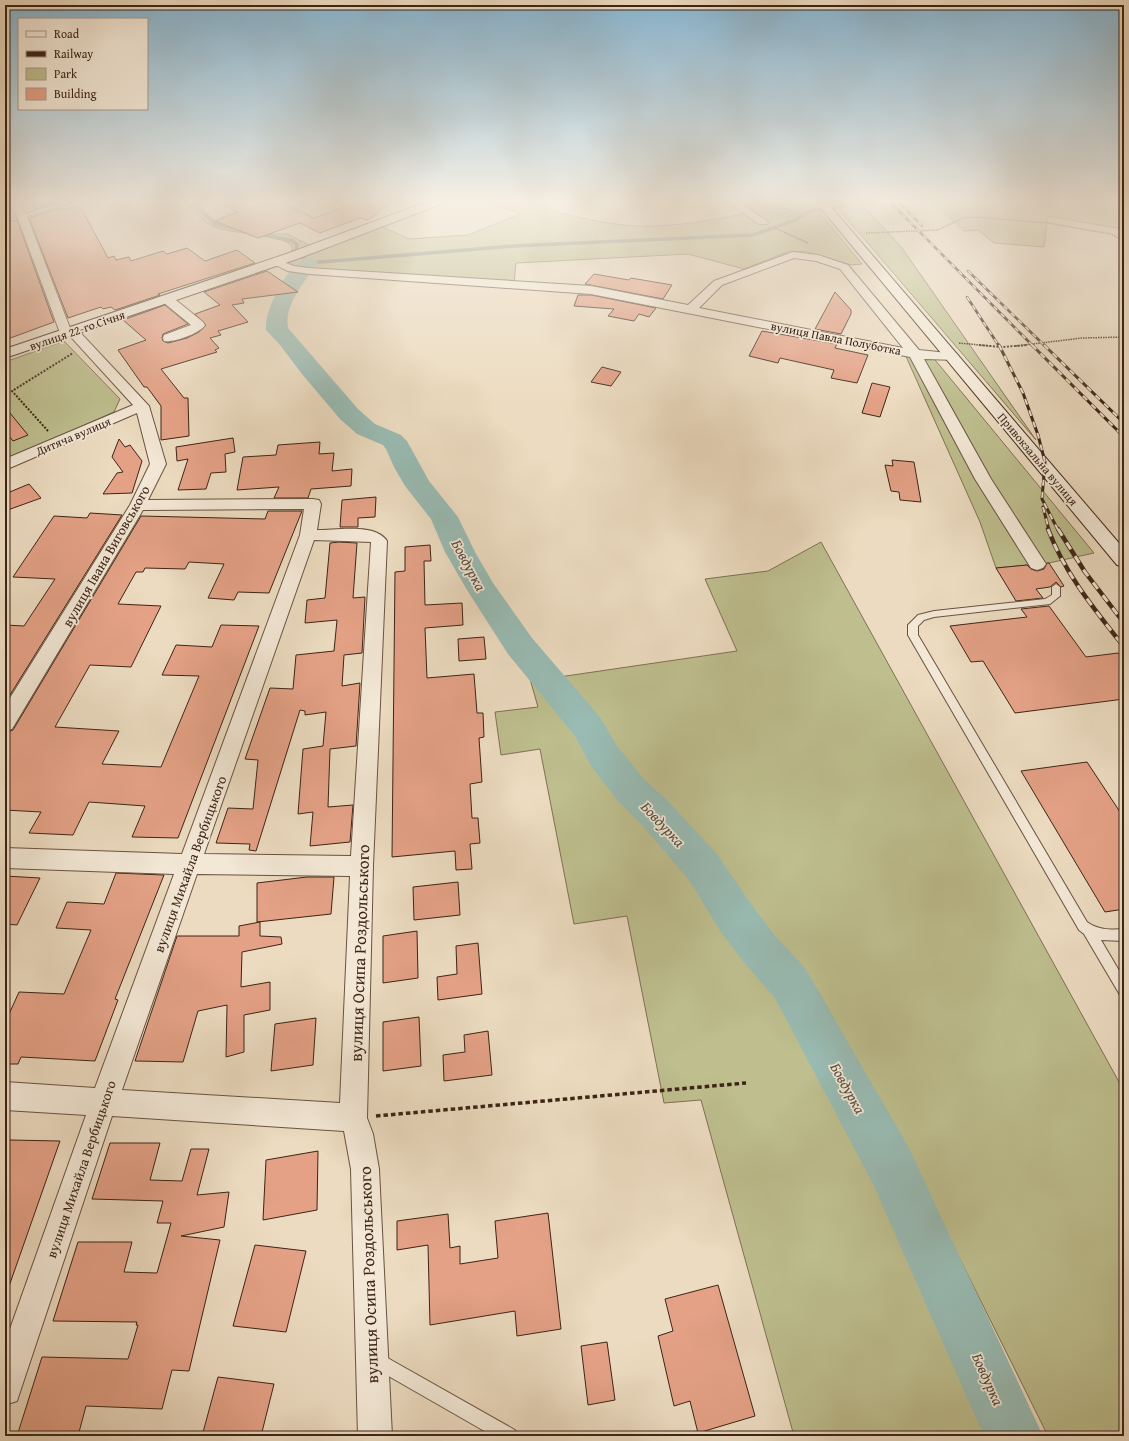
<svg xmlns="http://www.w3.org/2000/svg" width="1129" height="1441" font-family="'Gentium Book Plus',serif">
  <rect width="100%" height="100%" fill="#ecdbc0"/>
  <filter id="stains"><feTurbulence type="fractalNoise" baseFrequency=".005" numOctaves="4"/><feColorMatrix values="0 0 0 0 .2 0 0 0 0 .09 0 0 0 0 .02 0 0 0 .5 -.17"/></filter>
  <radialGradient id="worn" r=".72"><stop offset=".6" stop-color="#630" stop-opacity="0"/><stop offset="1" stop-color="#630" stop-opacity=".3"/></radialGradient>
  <!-- green -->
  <g fill="#bebe8e" stroke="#7e7152">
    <path d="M5 200H10L19 216 5 220Z"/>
    <path d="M183 200H195L215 221 238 230 269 234H287L315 248 378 225 409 239 468 235 520 214 483 200H534L553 206 548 210C578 217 608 225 639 226 676 227 712 220 748 213L730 200H743L747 205 810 201 862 264 851 265 807 252 790 251 744 269 688 254 516 263 514 283 309 271 275 262 286 256 292 250V246C278 232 232 236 211 225 201 221 191 208 183 200Z"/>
    <path d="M831 200H858L902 248 1036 440Z"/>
    <path d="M931 200H1124V227L1123 229 1048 216 1044 247 994 243 978 230 964 231Z"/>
    <path d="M296 271H303L282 311 279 319 280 329 296 344 336 395 352 413 369 427 396 438 402 445 423 485 449 516 466 551 487 588 514 626 592 723 621 765 639 786 696 843 712 864 729 892 759 931 799 976 815 998 877 1108 943 1239 1037 1436H794L701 1100 664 1103 627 916 574 924 540 749 501 755 495 712 538 707 526 665 513 650 473 592 438 519 408 479 393 448 388 443 363 431 338 409 288 345 273 332 271 320Z"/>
    <path d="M64 341 120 399 114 412 9 459 5 455V362Z"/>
    <path d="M904 352 931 355 1094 553 1049 563 996 568 980 522Z"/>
    <path d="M821 542 1124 1091V1436H1048L948 1235 883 1108 820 995 803 971 748 910 734 890 717 862 699 840 624 765C606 733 582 706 559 677L737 651 705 579 768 571Z"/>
  </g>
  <!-- water -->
  <path fill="#99bbb3" stroke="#747f74" d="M791 204 799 212C787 217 772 225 765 209L771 206Z"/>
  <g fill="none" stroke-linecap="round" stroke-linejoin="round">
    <!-- shore -->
    <path stroke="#6b7064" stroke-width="1" d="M787 209 789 211 781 215 772 213 773 210Z"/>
    <!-- stream -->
    <g stroke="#747f74" stroke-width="3.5">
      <path d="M189 200 214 223 249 232"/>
      <path d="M260 234 293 241 297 245 296 250 308 263 514 246 753 235 795 220 810 211 840 207 848 200"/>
    </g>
    <!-- river -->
    <path fill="#99bbb3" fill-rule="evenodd" d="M308 257 315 259 318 263C305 281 284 304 288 328L358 409 375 424 401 435 407 441 429 481 458 517 475 552 493 583 532 638 599 716 617 746 644 779 668 801 717 854 751 904 776 937 805 968 909 1148 1043 1436H984L873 1184 775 998 746 965 721 932 689 880 642 825 618 801 591 766 575 736 508 654 467 590 445 552 431 519 405 486 394 467 386 449 383 445 357 434 340 419 302 374 280 345 266 330C264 310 288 262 308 257Z"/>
  </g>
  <!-- building -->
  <g fill="#e4a186" stroke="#3d2416">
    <path d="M31 200H56L58 203 35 209Z"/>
    <path d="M215 200H257L271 207 284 203 314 218 363 200H391L376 215 367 220 360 218 320 233 300 223 258 238 215 221 237 212Z"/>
    <path d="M80 206 108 258 114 256 116 260 129 257 131 261 163 251 167 254 187 248 205 261 237 250 255 263 158 294 160 295 115 310 111 307 103 309 101 307 68 318 29 218 60 208 61 210Z"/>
    <path d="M17 220 54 322 5 340V222Z"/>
    <path d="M267 271 298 292 242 299 244 303 232 305 248 322 218 331 221 335 210 338 219 348 215 350 217 352 161 369 184 398H188L189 436 161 440V406L147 387H144L118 350 146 340 123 320 165 305 188 324 163 334 162 338 163 341 168 343 187 338 199 332 206 325 195 314 220 305 204 292Z"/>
    <path d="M594 274 629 280 631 278 672 285 663 299 585 284Z"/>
    <path d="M835 292 851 310V314L841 334 815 329Z"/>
    <path d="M578 295H591L656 308 649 317 639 314 634 321 608 316 614 309 574 306Z"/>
    <path d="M762 331 837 344 835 348 868 355 857 383 831 378 834 370 780 358 778 363 749 356Z"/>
    <path d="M602 367 621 372 611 386 591 382Z"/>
    <path d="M872 383 890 387 880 417 862 413Z"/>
    <path d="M5 407 28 435 13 441 5 431Z"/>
    <path d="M233 438 235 452 225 454 226 472 211 473 206 489 178 490 188 459 177 461 176 447Z"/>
    <path d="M119 439 125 447 130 445 142 461 132 493 103 494 117 473 123 472 112 457Z"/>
    <path d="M320 442 319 454 334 453 332 471 352 469 351 486 311 489 308 498H274L279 487 237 490 243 457 276 455 278 445Z"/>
    <path d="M892 460 914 462 921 502 900 500 899 492 891 491 885 465 893 466Z"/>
    <path d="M29 484 41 498 5 511V494Z"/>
    <path d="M376 497 375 517 358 518V527H340L342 500Z"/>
    <path d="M268 511H302L269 593 238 592 234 600 208 598 224 564 189 562 185 569 145 568 143 572H136L118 604 161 606 131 667 90 665 55 727 119 731 102 764 161 767 199 676 162 675 176 645 212 647 221 625 259 626 178 838 132 837 145 806 89 802 73 835 29 833 41 812 5 810V740L10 731 13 730 141 516 265 519Z"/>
    <path d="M90 513 122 515 10 695H5V625L24 626 55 579 13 577 54 516 87 518Z"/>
    <path d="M339 542 357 543 353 598 365 597 362 653 344 655 342 686 360 683 356 746 330 749 328 807 353 805 350 842 310 846 313 812 298 814 303 749 323 746 326 712 305 715V711L300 710 256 851 249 850 250 844 216 843 228 808 253 809 258 760 245 759 270 688 293 689 296 655 334 651 337 620 305 623 307 600 325 598 330 543Z"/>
    <path d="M430 545 431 561H424L425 605 462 603 463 625 425 628 427 678 474 674 477 713H483L484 737 479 738 482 782 470 784 472 818H478L480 843 470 844 472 869 456 870 455 851 392 857 395 572 405 571V547Z"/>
    <path d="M1047 563H1049L1064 586 1061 587 1056 582 1050 587 1036 589 1043 598 1016 601 996 568 1027 565 1031 569 1037 571 1044 569Z"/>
    <path d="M1049 606 1086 657 1118 653 1124 660V699L1015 713 983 661 971 662 950 626 1027 617 1021 609Z"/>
    <path d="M484 637 486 659 459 661 458 639Z"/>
    <path d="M1087 762 1124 818V909L1105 912 1021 771Z"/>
    <path d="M116 873 164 875 115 999 118 1000 95 1061 21 1057 18 1064H5V1023L19 992 64 994 91 930 56 928 67 902 104 904Z"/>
    <path d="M5 876 40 878 17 925 5 924Z"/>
    <path d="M307 877H334L331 914 257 922V883Z"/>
    <path d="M458 882 460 915 414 920 413 887Z"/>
    <path d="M260 922V936L281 937 282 944 242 952 241 987 270 982V1010L244 1015V1052L226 1057 227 1005 198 1011 183 1062 135 1061 177 936H239V926Z"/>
    <path d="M417 931 418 978 383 983V936Z"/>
    <path d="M478 943 482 994 438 1000 437 977 457 974 456 946Z"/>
    <path d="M419 1017 421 1066 383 1071V1022Z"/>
    <path d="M316 1018 313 1065 271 1071 275 1024Z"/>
    <path d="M488 1031 492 1075 444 1081 443 1055 465 1052 464 1035Z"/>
    <path d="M10 1140 60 1141 7 1292H5V1153Z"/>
    <path d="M110 1143H160L150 1180 182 1181 191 1149H209L197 1195 229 1192 224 1227 181 1236 220 1240 189 1371 172 1370 162 1409 86 1406 78 1436H17L42 1357 128 1359 138 1325H136L137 1322 53 1321 78 1242H132L124 1272 157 1273 171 1223H157L163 1201 92 1199Z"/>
    <path d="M318 1151 317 1210 263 1220 266 1160Z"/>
    <path d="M548 1213 561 1329 517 1336 515 1311 430 1325 428 1245 397 1250V1221L448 1214 450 1248 460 1246V1264L498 1258 495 1221Z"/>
    <path d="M255 1245 306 1251 286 1332 233 1326Z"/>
    <path d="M718 1285 755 1416 698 1433 690 1401 674 1406 658 1336 673 1331 665 1299Z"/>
    <path d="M607 1342 615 1400 588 1405 581 1346Z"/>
    <path d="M218 1377 274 1384 261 1436H202Z"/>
  </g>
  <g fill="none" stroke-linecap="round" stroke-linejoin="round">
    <defs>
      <g id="lane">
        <path d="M71 200H80L24 217 19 216Z"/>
        <path d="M1056 584 1060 587V596L1050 604 934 617 924 620 918 626V635L1087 922C1098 930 1111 930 1124 929V941L1101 940 1124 979V997L1120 995 1084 934 1079 930 908 635V625L918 615 934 611 1045 599 1052 595V587Z"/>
        <path d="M377 1352 515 1430 517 1436H493L371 1366 369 1360 371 1354Z"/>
      </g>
      <g id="street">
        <path d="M8 200H18L27 216 70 328H76L149 406 166 464 148 500 313 499 319 500 321 504 317 530C337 530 376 523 387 541L373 866 367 1118 373 1134 379 1169 392 1436H358L351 1169 344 1131 112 1116 17 1401 5 1405V1343L86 1115 5 1110V1082L95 1088 174 874 5 868V848L182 854 300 535 304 509 143 510 12 729 5 731V706L130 505 150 464 137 413 5 470V459L133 405 70 336H62L60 333 17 216ZM314 540 371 542 351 856 204 854ZM197 874 350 876 340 1103 122 1090Z"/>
        <path d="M725 200H737L768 222 767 224H759Z"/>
        <path d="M793 252 818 255 848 265 919 350 957 354 959 357 957 360 924 359 991 479 1046 564 1043 568 1037 570 1031 568 975 479 910 357 591 294 309 274 288 271 269 262 275 259 294 266 309 268 591 286 688 305 714 281ZM794 258 816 261 840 269 903 348 699 308 722 285Z"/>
        <path d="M167 295 171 296 203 322 205 325C201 333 173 343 164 341L163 338 164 335 191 325 163 302 161 299 163 296Z"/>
      </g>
      <g id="secondary">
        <path d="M432 200H448L447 202 297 259 5 358V349L289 253Z"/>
        <path d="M814 200H825L1124 549V567L1117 565Z"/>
      </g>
    </defs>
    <!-- lane casing -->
    <use href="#lane" stroke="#695240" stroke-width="2"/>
    <!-- street casing -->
    <use href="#street" stroke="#695240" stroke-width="2"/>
    <!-- secondary casing -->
    <use href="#secondary" stroke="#3d2416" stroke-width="2"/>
    <!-- path-far2 -->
    <g stroke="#3d2416" stroke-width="1.5" stroke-dasharray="1.5 1" stroke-linecap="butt">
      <path d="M775 228 808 243"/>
      <path d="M866 233 938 230 963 218 975 217 1048 223 1111 234 1124 241"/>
      <path d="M959 343 990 346"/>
      <path d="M1016 346 1082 338 1124 337"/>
    </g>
    <!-- path-far1 -->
    <g stroke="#3d2416" stroke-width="2" stroke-dasharray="2 1.5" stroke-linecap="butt">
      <path d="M979 345 1002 347 1028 345"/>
      <path d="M48 431 12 391 73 353"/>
    </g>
    <!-- path -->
    <path stroke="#3d2416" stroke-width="3.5" stroke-dasharray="4.5 3" stroke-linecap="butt" d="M376 1116 746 1083"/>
    <!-- lane -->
    <use href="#lane" fill="#f3e8d6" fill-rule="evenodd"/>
    <!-- street -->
    <use href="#street" fill="#f3e8d6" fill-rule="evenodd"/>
    <!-- secondary -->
    <use href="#secondary" fill="#f3e8d6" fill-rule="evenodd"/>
    <defs>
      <g id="rail-far2">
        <path d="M888 200 1033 346"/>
        <path d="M897 200 922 226"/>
        <path d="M968 271 1045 346"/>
        <path d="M967 297 999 346"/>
      </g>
      <g id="rail-far1">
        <path d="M999 345 1023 393 1038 435 1045 462 1042 499 1058 530"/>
        <path d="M1032 345 1124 437"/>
        <path d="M1044 345 1124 423"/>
        <path d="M1043 507 1049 530"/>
      </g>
      <g id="rail">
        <path d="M1048 529C1065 574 1095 610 1124 647"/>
        <path d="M1058 529 1085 572 1124 623"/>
      </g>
    </defs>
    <!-- rail-far2 casing -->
    <use href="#rail-far2" stroke="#3d2416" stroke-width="2.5"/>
    <!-- rail-far1 casing -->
    <use href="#rail-far1" stroke="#3d2416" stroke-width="3"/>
    <!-- rail casing -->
    <use href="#rail" stroke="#3d2416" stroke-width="4.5"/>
    <!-- rail-far2 -->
    <use href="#rail-far2" stroke="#f3e8d6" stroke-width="1.5" stroke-dasharray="5" stroke-linecap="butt"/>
    <!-- rail-far1 -->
    <use href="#rail-far1" stroke="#f3e8d6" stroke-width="2" stroke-dasharray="6" stroke-linecap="butt"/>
    <!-- rail -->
    <use href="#rail" stroke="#f3e8d6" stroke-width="3" stroke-dasharray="8" stroke-linecap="butt"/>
  </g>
  <!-- sky -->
  <linearGradient id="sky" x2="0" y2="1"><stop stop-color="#88b7d3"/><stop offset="0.5" stop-color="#f6efe3"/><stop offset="1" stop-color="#f6efe3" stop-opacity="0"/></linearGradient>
  <rect width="1129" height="402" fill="url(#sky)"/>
  <g text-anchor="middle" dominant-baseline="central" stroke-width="3.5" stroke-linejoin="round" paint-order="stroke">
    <!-- far-street labels -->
    <g font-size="12" fill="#3d2416" stroke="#f3e8d6">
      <text transform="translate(77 330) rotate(-19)">вулиця 22-го Січня</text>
      <text transform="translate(836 338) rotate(11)">вулиця Павла Полуботка</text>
      <text transform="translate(73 436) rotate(-23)">Дитяча вулиця</text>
      <text transform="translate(1038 459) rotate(50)">Привокзальна вулиця</text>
    </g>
    <!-- street labels -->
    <g font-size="14" fill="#3d2416" stroke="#f3e8d6">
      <text transform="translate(106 556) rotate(-60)">вулиця Івана Виговського</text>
      <text transform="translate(190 864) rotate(-70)">вулиця Михайла Вербицького</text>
      <text transform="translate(81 1169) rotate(-71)">вулиця Михайла Вербицького</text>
    </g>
    <!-- water labels -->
    <g font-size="15" font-style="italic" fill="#544a3d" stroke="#f3e8d6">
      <text transform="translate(469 565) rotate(62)">Бовдурка</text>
      <text transform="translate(663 824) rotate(47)">Бовдурка</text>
      <text transform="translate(848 1088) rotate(61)">Бовдурка</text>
      <text transform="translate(988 1379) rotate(66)">Бовдурка</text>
    </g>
    <!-- near-street labels -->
    <g font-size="17" fill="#3d2416" stroke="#f3e8d6">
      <text transform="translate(359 953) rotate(-88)">вулиця Осипа Роздольського</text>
      <text transform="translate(368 1275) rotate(-92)">вулиця Осипа Роздольського</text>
    </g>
  </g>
  <!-- margin -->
  <rect width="1129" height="1441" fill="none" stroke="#ecdbc0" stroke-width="20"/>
  <rect x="6" y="6" width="1117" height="1429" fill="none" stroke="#3d2416" stroke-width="2"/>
  <rect x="10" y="10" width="1109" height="1421" fill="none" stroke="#3d2416"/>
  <!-- legend -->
  <rect x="18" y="18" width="130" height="92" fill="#f3e8d6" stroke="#aa9a89"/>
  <rect x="26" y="31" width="20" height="6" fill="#f3e8d6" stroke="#aa9a89"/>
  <text x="54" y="38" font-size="12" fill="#3d2416">Road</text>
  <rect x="26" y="51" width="20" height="6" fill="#3d2416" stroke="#aa9a89"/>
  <text x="54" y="58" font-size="12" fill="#3d2416">Railway</text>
  <rect x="26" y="68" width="20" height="12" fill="#bebe8e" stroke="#aa9a89"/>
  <text x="54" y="78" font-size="12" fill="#3d2416">Park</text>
  <rect x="26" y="88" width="20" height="12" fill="#e4a186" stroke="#aa9a89"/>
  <text x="54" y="98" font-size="12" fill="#3d2416">Building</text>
  <rect width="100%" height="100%" filter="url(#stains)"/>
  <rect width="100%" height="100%" fill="url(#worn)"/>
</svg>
